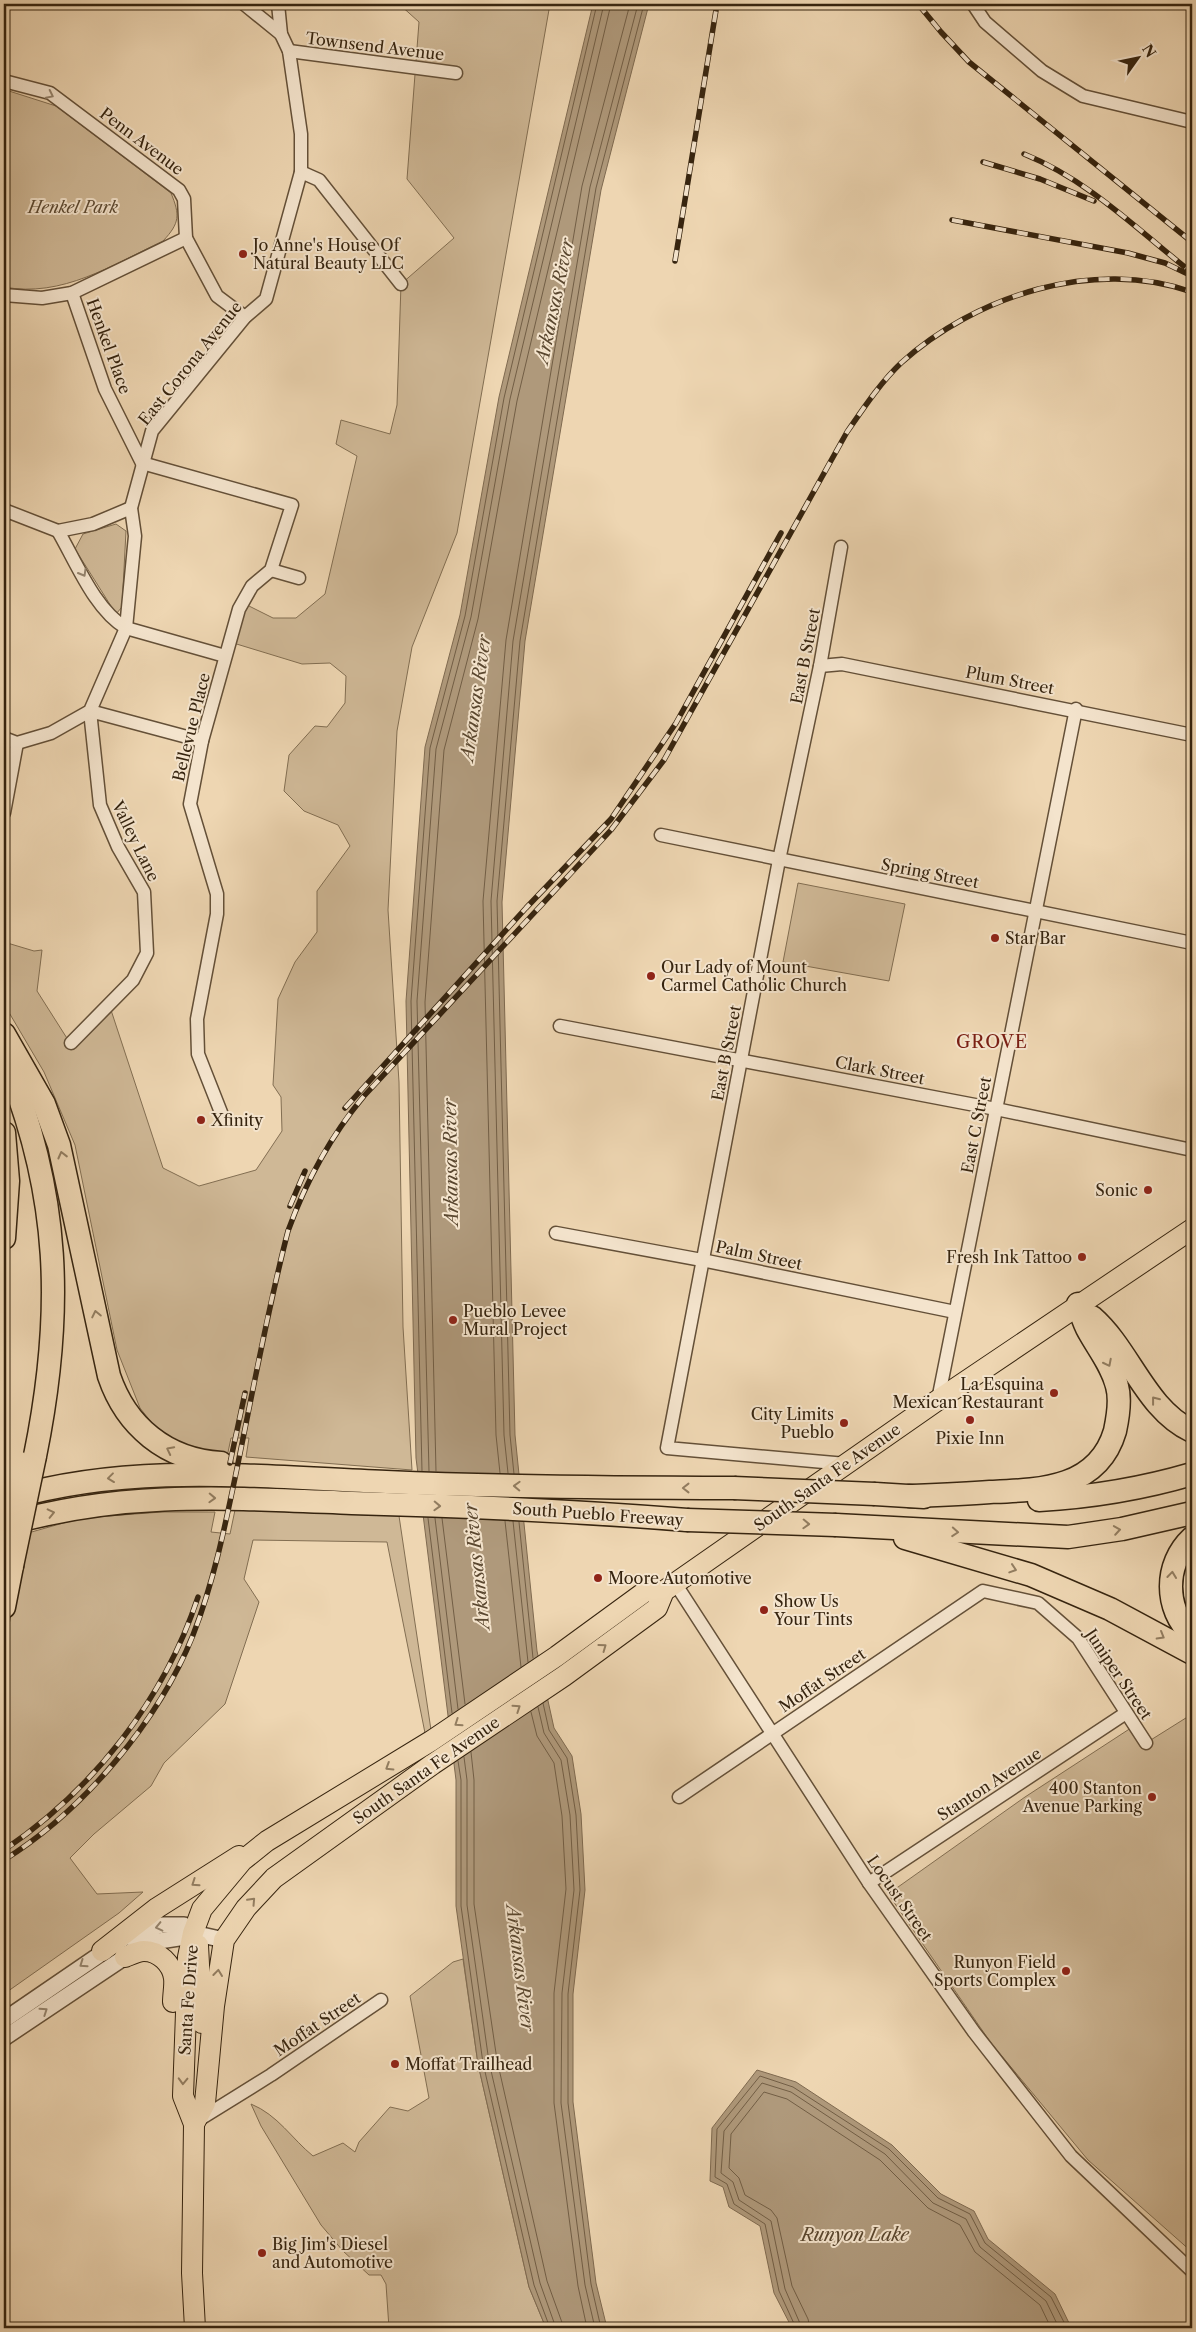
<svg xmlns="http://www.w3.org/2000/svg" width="1196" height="2332" font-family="'Libre Caslon Text',serif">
  <rect width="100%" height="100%" fill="#eed6b2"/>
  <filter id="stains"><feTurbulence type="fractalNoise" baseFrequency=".004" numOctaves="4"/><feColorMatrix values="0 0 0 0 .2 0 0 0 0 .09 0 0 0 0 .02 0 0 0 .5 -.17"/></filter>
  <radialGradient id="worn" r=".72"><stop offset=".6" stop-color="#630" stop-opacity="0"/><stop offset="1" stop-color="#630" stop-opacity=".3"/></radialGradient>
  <!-- green -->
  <g fill="#cfb896" stroke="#826e52">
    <path d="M399 4H550L457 533 412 647 397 731 388 910 399 1082 403 1327 412 1470 246 1457 249 1438H231L227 1457 164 1438 140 1408 117 1350 75 1145 44 1072 4 1004V942L34 951 42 950 37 991 70 1043 109 1004 163 1168 199 1186 256 1170 282 1131 281 1097 273 1085 278 999 295 962 317 932V891L350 846 338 825 304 811 284 791 289 755 315 726 327 727 345 703 346 676 330 663 302 664 230 642 243 603 273 618H296L325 594 357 456 336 444 341 420 390 434 397 405 401 284 454 238 407 179 419 22Z"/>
    <path d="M9 91 56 106 171 193C180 215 180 223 163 241 112 265 62 298 4 287V95Z"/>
    <path d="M116 524 126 531 122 607 116 614 75 549 83 534Z"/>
    <path d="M798 883 905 904 889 981 783 962Z"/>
    <path d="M235 1510 399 1516 431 1730 425 1733 387 1542 253 1540 244 1579 259 1602 225 1704 164 1763 151 1786 94 1834 70 1858 97 1894 143 1892 119 1913 4 1994V1649L28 1533 81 1518 162 1512H215L211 1532 230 1534Z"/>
    <path d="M1189 1716 1192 1722V2252L1088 2160 991 2043 891 1898V1892L1025 1797 1134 1726 1146 1743Z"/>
    <path d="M463 1959 478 2064 529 2287 546 2328H389L386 2284 381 2275H369L343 2251 321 2225 261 2126 251 2104C278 2115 292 2139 313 2156L343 2143 355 2152 359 2142 390 2107 408 2111 429 2098 410 1996 453 1962Z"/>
  </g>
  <!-- water -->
  <g fill="#af997b" stroke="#7f6a50">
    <path d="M593 4H649L601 190 525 641 502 902 515 1435 537 1651 554 1728 572 1756 581 1814 585 1890 573 1994V2102L596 2283 607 2328H546L529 2287 478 2064 456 1906V1780L416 1458 406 1001 425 747 460 615 499 397Z"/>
    <path d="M757 2070 796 2082 892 2145 941 2194 974 2211 988 2239 1055 2294 1069 2323 1075 2328H792L774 2293 760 2226 729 2207 723 2187 710 2181 712 2128Z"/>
  </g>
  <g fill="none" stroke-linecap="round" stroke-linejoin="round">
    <!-- shore -->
    <g stroke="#725e45" stroke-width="1">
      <path d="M422 1471 411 1001 430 748 465 616 504 398 597 4"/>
      <path d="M429 1471 417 1001 436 749 471 617 510 399 604 4"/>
      <path d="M436 1471 425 1002 444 750 478 619 517 401 611 4"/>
      <path d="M500 1473 496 1435 483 901 506 640 582 186 630 4"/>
      <path d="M508 1473 504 1435 491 901 513 641 590 187 638 4"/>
      <path d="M514 1474 510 1435 497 901 520 641 596 188 644 4"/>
      <path d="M428 1518 452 1713"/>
      <path d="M435 1518 458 1709"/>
      <path d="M442 1518 465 1704"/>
      <path d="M505 1521 521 1667"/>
      <path d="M513 1521 528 1662"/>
      <path d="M519 1522 533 1658"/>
      <path d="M543 1703 549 1730 567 1758 576 1815 580 1890 568 1994V2103L591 2284 601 2328"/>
      <path d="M538 1707 544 1733 561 1760 570 1815 574 1890 562 1993 561 2103 585 2285 595 2328"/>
      <path d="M531 1712 537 1736 554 1763 562 1816 566 1889 554 1993V2103L578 2286 587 2328"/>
      <path d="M471 1752 474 1780V1904L497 2060 547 2281 564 2328"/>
      <path d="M464 1757 467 1780V1905L489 2062 540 2283 556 2328"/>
      <path d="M458 1761 461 1780V1906L483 2063 534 2285 550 2328"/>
      <path d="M796 2328 779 2291 765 2224 734 2204 727 2184 715 2177 717 2129 760 2076 793 2087 889 2149 938 2198 970 2214 985 2243 1051 2297 1067 2328"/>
      <path d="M802 2328 785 2289 771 2221 739 2200 733 2182 721 2173 724 2131 762 2083 791 2092 885 2154 933 2203 966 2219 980 2247 1046 2301 1059 2328"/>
      <path d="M810 2328 808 2319 792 2286 777 2218 771 2210 745 2195 739 2178 729 2168 731 2134 764 2092 787 2099 880 2160 928 2208 960 2225 975 2252 1040 2305 1051 2328"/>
    </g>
    <defs>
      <g id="minor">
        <path d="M244 4 281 34"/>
        <path d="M973 4 985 22 1042 71 1083 96 1192 122"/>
        <path d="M289 51 456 73"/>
        <path d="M4 81 50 93 179 190 184 199 186 238 217 296 245 317"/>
        <path d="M301 172 319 180 401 284"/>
        <path d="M72 293 105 389 142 463 292 505 271 570 252 586 239 609 202 741 190 804 217 894V914L197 1019 198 1054 224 1120"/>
        <path d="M4 295 42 298 72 293 186 238"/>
        <path d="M4 510 58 531 93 524 131 508"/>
        <path d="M58 531C76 562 95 610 126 628L225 656"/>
        <path d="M841 547 820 666 779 860 667 1448 846 1464"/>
        <path d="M271 570 299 578"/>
        <path d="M820 666 842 664 1192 735"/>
        <path d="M4 738 17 743 51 733 90 711 126 628 135 536 131 508 152 431 245 317 266 299 301 172V134L289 51 281 34 278 4"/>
        <path d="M4 813 17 743"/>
        <path d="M661 835 1192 943"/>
        <path d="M560 1026 996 1109 1192 1150"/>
        <path d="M71 1043 133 980 147 953 144 892 118 847 100 805 90 711 202 741"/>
        <path d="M556 1233 702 1260 955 1312"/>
        <path d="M938 1400 1076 709"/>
        <path d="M675 1583 869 1883 974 2032 1071 2156 1192 2271"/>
        <path d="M679 1797 983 1591 1038 1603 1078 1638 1146 1743"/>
        <path d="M869 1883 1126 1713"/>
        <path d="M197 2121 271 2075 381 2000"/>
      </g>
      <g id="tertiary">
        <path d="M4 2020 124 1938 162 1925H184L193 1933 224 1940"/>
        <path d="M4 2038 125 1957 140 1944 185 1937 193 1933"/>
      </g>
      <g id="primary">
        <path d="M198 1945 202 2023"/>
        <path d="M102 1951 157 1908 239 1856"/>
        <path d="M125 1957C130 1955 138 1951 144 1951 159 1951 172 1964 174 1978 175 1985 173 1994 173 2002"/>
        <path d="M194 2124 205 2103 214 2006 224 1940 246 1908 274 1878 433 1764 564 1676 657 1608 664 1591 938 1400 1192 1229"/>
        <path d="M195 2328 192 2273 194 2124 183 2096 188 1957 193 1933 202 1909 242 1861 267 1841 431 1741 557 1656 646 1591 662 1592"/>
      </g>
      <g id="motorway">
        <path d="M4 1034 44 1104 59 1145 109 1376C126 1426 166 1460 221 1463"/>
        <path d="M4 1057C61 1193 64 1313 35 1456"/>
        <path d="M4 1133 8 1181 4 1238"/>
        <path d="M1092 1317C1130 1350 1145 1409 1192 1431"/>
        <path d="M875 1494 924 1497"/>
        <path d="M910 1496C936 1495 963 1494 990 1492 1040 1490 1098 1489 1115 1431 1118 1417 1121 1400 1117 1386 1112 1366 1099 1350 1089 1332 1084 1324 1081 1313 1078 1304"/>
        <path d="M10 1498C133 1462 260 1477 386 1482 502 1487 618 1488 734 1488"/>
        <path d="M1039 1500C1092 1497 1141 1489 1192 1474"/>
        <path d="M4 1525C122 1490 231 1498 352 1503 464 1506 575 1511 687 1520"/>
        <path d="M836 1525 1068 1537 1122 1529 1192 1513"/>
        <path d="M905 1538 1031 1575 1110 1609 1192 1653"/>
        <path d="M1192 1538C1164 1564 1164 1609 1192 1635"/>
        <path d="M4 1607 12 1566"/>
      </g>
    </defs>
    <!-- minor casing -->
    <use href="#minor" stroke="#645038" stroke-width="15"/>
    <!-- tertiary casing -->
    <use href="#tertiary" stroke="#645038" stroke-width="18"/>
    <!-- primary casing -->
    <use href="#primary" stroke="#36240f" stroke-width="22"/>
    <!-- motorway casing -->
    <use href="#motorway" stroke="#36240f" stroke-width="25"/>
    <!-- minor -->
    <use href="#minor" stroke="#f4e4cd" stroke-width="12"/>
    <!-- tertiary -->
    <use href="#tertiary" stroke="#f4e4cd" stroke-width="15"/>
    <!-- primary -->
    <use href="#primary" stroke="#eed6b2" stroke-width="20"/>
    <!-- motorway -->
    <use href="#motorway" stroke="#eed6b2" stroke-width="22"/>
    <defs>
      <g id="rail">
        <path d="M918 4 941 32 969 62 1192 242"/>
        <path d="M1024 154C1086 179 1135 227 1186 268"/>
        <path d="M983 162 1040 179 1094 201"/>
        <path d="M952 220 1128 253 1165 263 1192 276"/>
        <path d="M675 261 717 4"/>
        <path d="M345 1108 526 908 611 819 676 723 781 533"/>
        <path d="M290 1206 305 1171"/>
        <path d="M230 1463 245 1393"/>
        <path d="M4 1850C93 1790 164 1700 198 1597"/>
        <path d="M4 1860C83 1811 159 1721 193 1635 213 1584 224 1531 235 1478 252 1396 267 1312 288 1231 306 1181 330 1137 364 1096L611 830 664 760 847 432C863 409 880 383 901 363 975 296 1094 257 1192 292"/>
      </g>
    </defs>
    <!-- rail casing -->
    <use href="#rail" stroke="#36240f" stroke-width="5.5"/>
    <!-- rail -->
    <use href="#rail" stroke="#f4e4cd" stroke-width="4" stroke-dasharray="11" stroke-linecap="butt"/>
    <defs>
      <g id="motorway-bridge">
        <path d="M734 1488 875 1494"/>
        <path d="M687 1520 836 1525"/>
        <path d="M4 1528 18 1462"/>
        <path d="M12 1566 35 1456"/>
      </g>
    </defs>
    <!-- motorway-bridge casing -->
    <use href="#motorway-bridge" stroke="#36240f" stroke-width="25" stroke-linecap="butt"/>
    <!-- motorway-bridge -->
    <use href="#motorway-bridge" stroke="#eed6b2" stroke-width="22"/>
  </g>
  <!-- one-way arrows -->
  <defs><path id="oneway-chevron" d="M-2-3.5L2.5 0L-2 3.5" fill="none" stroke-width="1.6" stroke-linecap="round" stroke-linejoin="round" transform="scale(1.25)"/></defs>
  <g stroke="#95846e">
    <use href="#oneway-chevron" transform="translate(50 95) rotate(26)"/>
    <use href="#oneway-chevron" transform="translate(83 573) rotate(60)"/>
    <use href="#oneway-chevron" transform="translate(159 1927) rotate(167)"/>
    <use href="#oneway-chevron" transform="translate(83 1964) rotate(145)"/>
    <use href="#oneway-chevron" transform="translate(44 2011) rotate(-34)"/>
  </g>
  <g stroke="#927d60">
    <use href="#oneway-chevron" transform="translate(62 1155) rotate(-104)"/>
    <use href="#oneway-chevron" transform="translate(96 1314) rotate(-102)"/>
    <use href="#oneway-chevron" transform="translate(1108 1363) rotate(63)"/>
    <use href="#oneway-chevron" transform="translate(1155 1400) rotate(-128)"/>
    <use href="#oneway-chevron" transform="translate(170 1450) rotate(-153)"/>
    <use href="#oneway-chevron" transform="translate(111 1478) rotate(173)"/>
    <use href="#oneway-chevron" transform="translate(517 1486) rotate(-178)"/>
    <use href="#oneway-chevron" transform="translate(686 1488) rotate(-180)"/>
    <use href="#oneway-chevron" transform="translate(212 1498) rotate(2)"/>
    <use href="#oneway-chevron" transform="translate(437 1506) rotate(2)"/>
    <use href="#oneway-chevron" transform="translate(51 1513) rotate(-13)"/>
    <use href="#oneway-chevron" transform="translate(806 1524) rotate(2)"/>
    <use href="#oneway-chevron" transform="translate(1117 1530) rotate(-9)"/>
    <use href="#oneway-chevron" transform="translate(955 1532) rotate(4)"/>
    <use href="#oneway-chevron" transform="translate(1013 1569) rotate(18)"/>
    <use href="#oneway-chevron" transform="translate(1172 1575) rotate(-84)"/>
    <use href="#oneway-chevron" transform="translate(1161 1636) rotate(30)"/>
    <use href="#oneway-chevron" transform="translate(603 1647) rotate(-36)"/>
    <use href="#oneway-chevron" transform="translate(517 1708) rotate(-34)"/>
    <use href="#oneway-chevron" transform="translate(458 1723) rotate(146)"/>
    <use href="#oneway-chevron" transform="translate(389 1767) rotate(148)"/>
    <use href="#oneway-chevron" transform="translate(195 1883) rotate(146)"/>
    <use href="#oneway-chevron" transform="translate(252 1901) rotate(-47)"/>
    <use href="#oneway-chevron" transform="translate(218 1973) rotate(-83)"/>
    <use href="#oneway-chevron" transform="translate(183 2081) rotate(92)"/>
  </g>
  <!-- markers -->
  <g fill="#8f2418" stroke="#f4e4cd" stroke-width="2">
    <circle cx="243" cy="254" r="5"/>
    <circle cx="995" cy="938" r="5"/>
    <circle cx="651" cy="976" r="5"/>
    <circle cx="201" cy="1120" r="5"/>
    <circle cx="1148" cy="1190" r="5"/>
    <circle cx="1082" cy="1257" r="5"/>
    <circle cx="453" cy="1320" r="5"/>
    <circle cx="1054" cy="1393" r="5"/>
    <circle cx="970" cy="1420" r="5"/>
    <circle cx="844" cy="1423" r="5"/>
    <circle cx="598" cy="1578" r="5"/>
    <circle cx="764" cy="1610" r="5"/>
    <circle cx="1152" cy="1797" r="5"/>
    <circle cx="1066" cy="1971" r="5"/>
    <circle cx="395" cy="2064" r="5"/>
    <circle cx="262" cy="2253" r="5"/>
  </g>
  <g text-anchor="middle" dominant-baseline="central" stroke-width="4" stroke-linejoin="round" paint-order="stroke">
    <!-- street labels -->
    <g font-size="16" fill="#36240f" stroke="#f4e4cd">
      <text transform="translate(375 46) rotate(7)">Townsend Avenue</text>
      <text transform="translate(142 141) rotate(37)">Penn Avenue</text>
      <text transform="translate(109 346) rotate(70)">Henkel Place</text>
      <text transform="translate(190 363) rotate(-51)">East Corona Avenue</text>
      <text transform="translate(805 656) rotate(-79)">East B Street</text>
      <text transform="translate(1010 680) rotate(11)">Plum Street</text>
      <text transform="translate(191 727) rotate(-76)">Bellevue Place</text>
      <text transform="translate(136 841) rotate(64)">Valley Lane</text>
      <text transform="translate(930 873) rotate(11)">Spring Street</text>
      <text transform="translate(726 1053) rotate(-79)">East B Street</text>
      <text transform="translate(880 1070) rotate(11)">Clark Street</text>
      <text transform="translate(976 1125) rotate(-79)">East C Street</text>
      <text transform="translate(759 1255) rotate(12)">Palm Street</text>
      <text transform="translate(827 1477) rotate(-35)">South Santa Fe Avenue</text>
      <text transform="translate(598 1514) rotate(4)">South Pueblo Freeway</text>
      <text transform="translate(1119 1674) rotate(56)">Juniper Street</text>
      <text transform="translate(822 1680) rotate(-34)">Moffat Street</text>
      <text transform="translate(426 1770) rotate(-35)">South Santa Fe Avenue</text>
      <text transform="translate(989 1784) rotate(-33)">Stanton Avenue</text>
      <text transform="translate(900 1898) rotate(55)">Locust Street</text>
      <text transform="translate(188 2000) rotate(-86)">Santa Fe Drive</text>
      <text transform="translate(317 2024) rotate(-34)">Moffat Street</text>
    </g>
    <!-- park labels -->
    <g font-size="16" font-style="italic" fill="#5c4931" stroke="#f4e4cd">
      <text x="73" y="207">Henkel Park</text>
    </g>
    <!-- poi labels -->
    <g font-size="16" fill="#36240f" stroke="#f4e4cd" text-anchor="start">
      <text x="253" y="245">Jo Anne's House Of<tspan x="253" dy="18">Natural Beauty LLC</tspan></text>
      <text x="1005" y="938">Star Bar</text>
      <text x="661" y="967">Our Lady of Mount<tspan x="661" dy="18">Carmel Catholic Church</tspan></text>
      <text x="211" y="1120">Xfinity</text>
      <text x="1138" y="1190" text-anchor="end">Sonic</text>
      <text x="1072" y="1257" text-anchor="end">Fresh Ink Tattoo</text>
      <text x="463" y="1311">Pueblo Levee<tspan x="463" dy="18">Mural Project</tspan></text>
      <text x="1044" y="1384" text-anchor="end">La Esquina<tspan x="1044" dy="18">Mexican Restaurant</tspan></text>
      <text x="834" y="1414" text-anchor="end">City Limits<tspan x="834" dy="18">Pueblo</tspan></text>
      <text x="970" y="1438" text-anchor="middle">Pixie Inn</text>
      <text x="608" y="1578">Moore Automotive</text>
      <text x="774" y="1601">Show Us<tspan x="774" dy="18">Your Tints</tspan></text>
      <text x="1142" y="1788" text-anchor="end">400 Stanton<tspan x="1142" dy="18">Avenue Parking</tspan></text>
      <text x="1056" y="1962" text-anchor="end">Runyon Field<tspan x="1056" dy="18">Sports Complex</tspan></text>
      <text x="405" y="2064">Moffat Trailhead</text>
      <text x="272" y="2244">Big Jim's Diesel<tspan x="272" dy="18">and Automotive</tspan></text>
    </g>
    <!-- water labels -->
    <g font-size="18" font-style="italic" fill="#5a472f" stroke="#f4e4cd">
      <text transform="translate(555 301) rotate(-78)">Arkansas River</text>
      <text transform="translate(476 698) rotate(-82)">Arkansas River</text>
      <text transform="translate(451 1162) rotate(-91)">Arkansas River</text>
      <text transform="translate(477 1566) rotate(-96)">Arkansas River</text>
      <text transform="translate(520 1968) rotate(83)">Arkansas River</text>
      <text x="855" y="2235">Runyon Lake</text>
    </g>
    <!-- neighbourhood labels -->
    <g font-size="18" letter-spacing="1" fill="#7a1f14" stroke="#f4e4cd">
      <text x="992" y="1042">GROVE</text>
    </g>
  </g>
  <!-- margin -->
  <rect width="1196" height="2332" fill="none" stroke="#eed6b2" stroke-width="20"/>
  <rect x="5" y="5" width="1186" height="2322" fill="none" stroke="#36240f" stroke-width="2.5"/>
  <rect x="10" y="10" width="1176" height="2312" fill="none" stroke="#36240f"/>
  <!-- north arrow -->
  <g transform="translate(1138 58) rotate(57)" stroke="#f4e4cd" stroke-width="4" paint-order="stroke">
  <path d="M0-4L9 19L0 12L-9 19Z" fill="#36240f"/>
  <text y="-8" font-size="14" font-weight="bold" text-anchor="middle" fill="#36240f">N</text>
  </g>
  <rect width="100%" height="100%" filter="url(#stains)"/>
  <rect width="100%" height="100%" fill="url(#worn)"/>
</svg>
